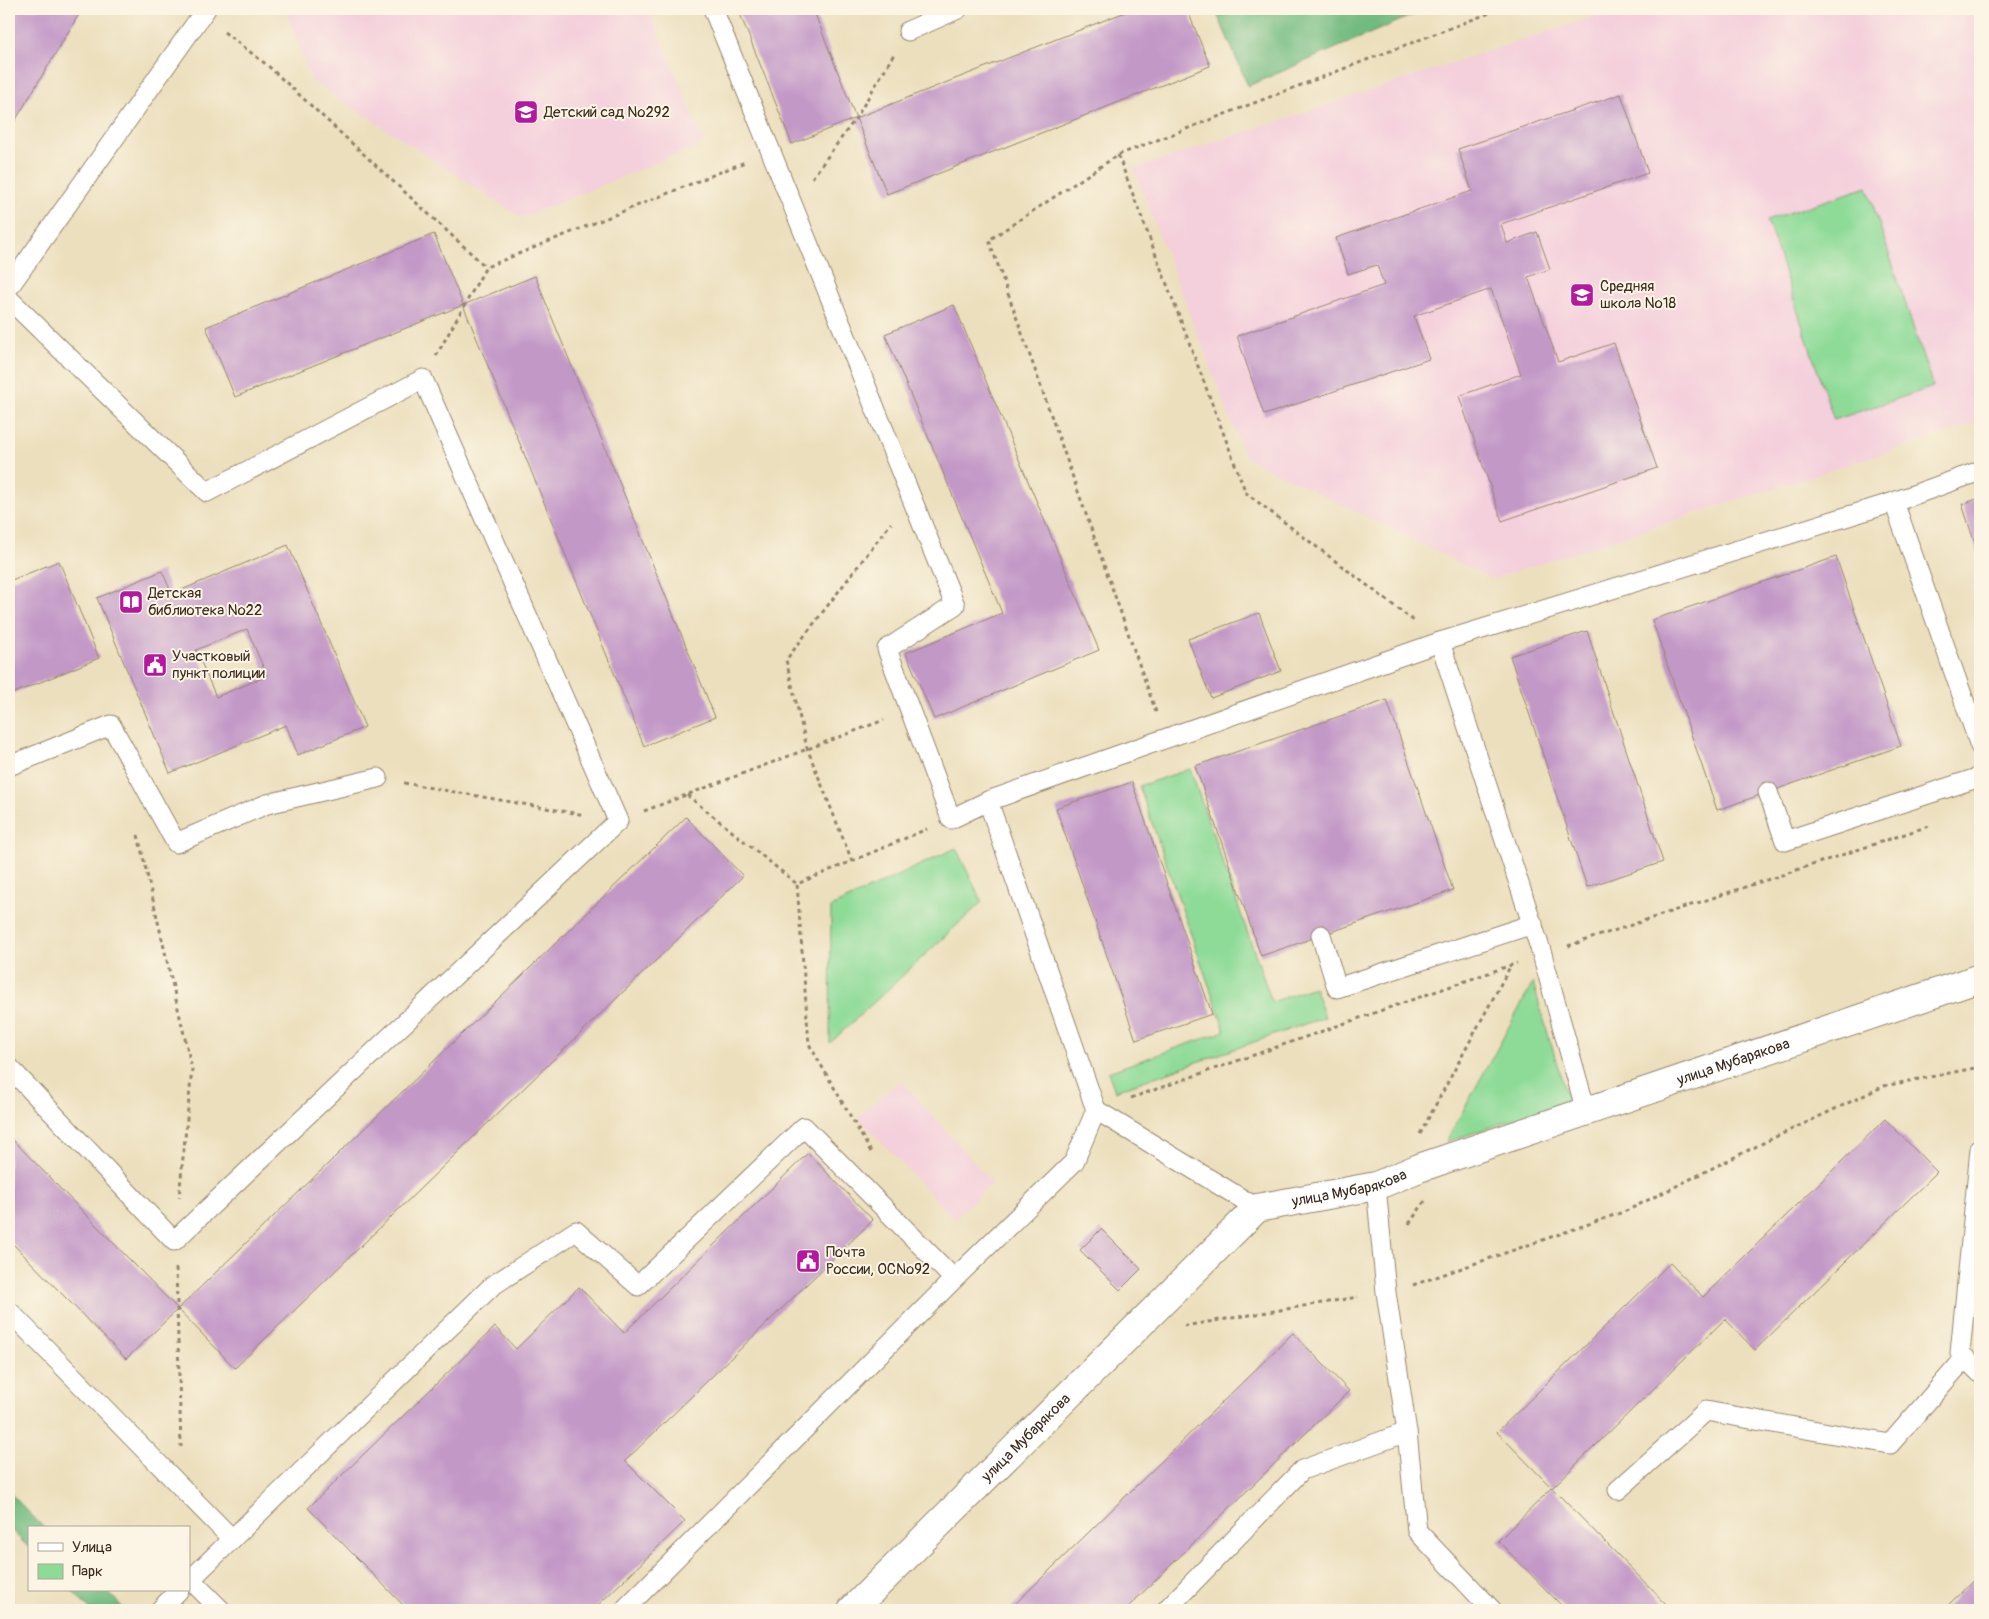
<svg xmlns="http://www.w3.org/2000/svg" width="1989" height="1619" font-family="Pangolin,sans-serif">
  <rect width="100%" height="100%" fill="#fcf5e5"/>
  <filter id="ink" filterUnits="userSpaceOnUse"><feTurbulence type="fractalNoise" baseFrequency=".02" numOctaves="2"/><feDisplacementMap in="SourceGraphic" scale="10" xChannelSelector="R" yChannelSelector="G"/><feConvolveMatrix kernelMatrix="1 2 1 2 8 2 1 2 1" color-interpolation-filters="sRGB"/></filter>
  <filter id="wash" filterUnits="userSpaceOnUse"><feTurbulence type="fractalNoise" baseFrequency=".0096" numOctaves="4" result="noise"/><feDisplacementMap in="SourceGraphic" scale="20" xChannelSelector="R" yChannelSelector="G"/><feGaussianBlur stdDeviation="1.12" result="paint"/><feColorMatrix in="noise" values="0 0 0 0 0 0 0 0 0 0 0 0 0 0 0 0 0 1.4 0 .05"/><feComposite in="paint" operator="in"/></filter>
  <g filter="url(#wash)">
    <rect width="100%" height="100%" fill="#ecdfbd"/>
    <!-- built -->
    <g fill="#f4cfdc">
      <path d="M285 9H648L705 143 522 218 311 80Z"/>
      <path d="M1616 9H1980V422L1492 579 1245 457 1134 169Z"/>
      <path d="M901 1080 992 1183 954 1219 858 1117Z"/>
    </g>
    <!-- green -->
    <g fill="#8edb98" stroke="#64825b">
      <path d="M1867 187 1933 387 1834 420 1767 220Z"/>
      <path d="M1190 769 1272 1002 1314 987 1325 1017 1115 1091 1108 1072 1225 1031 1139 786Z"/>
      <path d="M956 848 982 902 830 1043 831 907Z"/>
      <path d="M1533 983 1568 1101 1446 1142Z"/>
    </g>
    <!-- forest -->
    <g fill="#72bb80" stroke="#56724f">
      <path d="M1215 9H1427L1248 86Z"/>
      <path d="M9 1492 44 1528H29V1548L9 1528Z"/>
      <path d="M71 1590H106L125 1610H90Z"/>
    </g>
    <g id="blocks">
      <!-- building -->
      <g fill="#c298c7" fill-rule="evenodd">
        <path d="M9 9H82L9 131Z"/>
        <path d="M738 9H813L856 118 1133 9H1187L1210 66 887 194 856 118 792 144Z"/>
        <path d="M1621 94 1648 173 1501 224 1507 243 1537 232 1550 269 1528 277 1558 362 1614 343 1657 468 1502 521 1459 396 1521 374 1491 289 1414 316 1429 359 1264 415 1237 336 1384 285 1377 265 1348 274 1336 238 1472 191 1458 149Z"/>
        <path d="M434 234 463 305 235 397 206 327Z"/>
        <path d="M535 276 715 717 644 746 463 305Z"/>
        <path d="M954 305 1099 650 934 719 906 653 1002 613 885 334Z"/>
        <path d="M1980 498V559L1962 504Z"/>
        <path d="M288 545 365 727 298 755 286 725 170 773 97 598 162 571 172 594ZM247 629 267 676 216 697 196 650Z"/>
        <path d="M1836 557 1901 746 1717 810 1652 620Z"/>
        <path d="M59 561 99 658 9 695V581Z"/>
        <path d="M1259 613 1281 671 1211 698 1188 639Z"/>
        <path d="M1587 631 1663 862 1587 887 1510 656Z"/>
        <path d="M1387 700 1453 890 1261 956 1195 766Z"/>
        <path d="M1132 782 1212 1014 1136 1040 1056 808Z"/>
        <path d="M686 817 743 876 235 1368 178 1309 126 1359 9 1240V1136L178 1309Z"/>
        <path d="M1885 1119 1937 1172 1755 1350 1725 1319 1552 1488 1672 1610H1566L1498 1541 1552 1488 1497 1432 1670 1263 1703 1297Z"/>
        <path d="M808 1153 873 1220 625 1461 685 1521 593 1610H408L308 1508 495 1327 516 1349 579 1287 624 1333Z"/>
        <path d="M1101 1229 1141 1269 1120 1290 1080 1250Z"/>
        <path d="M1293 1333 1349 1391 1125 1610H1009Z"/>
        <path d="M1980 1574V1610H1943Z"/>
      </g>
    </g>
  </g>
  <g filter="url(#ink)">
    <use href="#blocks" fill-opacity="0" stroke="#94846e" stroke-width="1"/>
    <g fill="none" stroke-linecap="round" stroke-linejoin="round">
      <defs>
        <g id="lane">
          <path d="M713 9 955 605 887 649 951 819 988 801"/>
          <path d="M908 31 958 9"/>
          <path d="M9 287 206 9"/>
          <path d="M9 299 207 492 423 379 618 821 174 1241 9 1067"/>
          <path d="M1894 502 1980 746"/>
          <path d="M1440 642 1542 954 1586 1111"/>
          <path d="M9 766 111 725 176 843 267 804 378 778"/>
          <path d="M1768 792 1785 841 1980 777"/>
          <path d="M1321 935 1337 988 1533 924"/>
          <path d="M1096 1110 988 801 1440 642 1894 502 1980 471"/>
          <path d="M1980 1149 1960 1353 1980 1373"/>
          <path d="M1376 1186 1386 1292 1407 1432 1417 1531 1492 1610"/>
          <path d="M9 1311 232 1539"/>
          <path d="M1618 1490 1706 1411 1890 1444 1965 1358"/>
          <path d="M190 1579 221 1610"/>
          <path d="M189 1581 492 1286 576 1231 638 1286 804 1127 954 1279"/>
          <path d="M160 1610 179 1590"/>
          <path d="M624 1610 954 1279 1074 1162 1096 1110 1257 1208"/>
          <path d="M1166 1610 1302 1470 1407 1432"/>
        </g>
        <g id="street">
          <path id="s1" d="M852 1610 1257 1208 1376 1186 1419 1168 1980 978"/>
        </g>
      </defs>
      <!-- lane casing -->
      <use href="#lane" stroke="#94846e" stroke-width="21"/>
      <!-- street casing -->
      <use href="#street" stroke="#94846e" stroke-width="30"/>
      <!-- path -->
      <g stroke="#94846e" stroke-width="3" stroke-dasharray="4 4" stroke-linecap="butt">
        <path d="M224 32 267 65 486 267"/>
        <path d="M1118 155 1246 493 1414 621"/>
        <path d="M812 178 856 118 894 54"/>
        <path d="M436 356 486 267 745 162"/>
        <path d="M1156 712 989 240 1118 155 1500 9"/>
        <path d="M404 783 585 815"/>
        <path d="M687 795 797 884"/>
        <path d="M644 811 884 720"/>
        <path d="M138 835 192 1069 179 1197"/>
        <path d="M852 861 927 829"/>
        <path d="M1568 946 1932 825"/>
        <path d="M1131 1098 1517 963"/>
        <path d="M1420 1134 1511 965"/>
        <path d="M871 1152 809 1044 797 884 852 861 807 748 786 660 891 523"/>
        <path d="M1409 1224 1425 1201"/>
        <path d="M176 1268 181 1447"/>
        <path d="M1413 1285 1626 1211 1767 1141 1884 1086 1980 1067"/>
        <path d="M1184 1326 1358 1297"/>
      </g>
      <!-- lane -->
      <use href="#lane" stroke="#fff" stroke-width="19"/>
      <!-- street -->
      <use href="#street" stroke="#fff" stroke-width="28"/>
    </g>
  </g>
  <!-- icons -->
  <defs>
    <symbol id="school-square" viewBox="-11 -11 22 22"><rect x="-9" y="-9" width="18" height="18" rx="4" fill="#b5179e" stroke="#fcf5e5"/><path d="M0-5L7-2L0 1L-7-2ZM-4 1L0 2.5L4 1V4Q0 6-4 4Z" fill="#fff"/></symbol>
    <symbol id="library-square" viewBox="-11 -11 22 22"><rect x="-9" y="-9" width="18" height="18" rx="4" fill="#b5179e" stroke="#fcf5e5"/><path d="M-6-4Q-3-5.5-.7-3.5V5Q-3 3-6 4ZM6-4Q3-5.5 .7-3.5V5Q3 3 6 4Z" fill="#fff"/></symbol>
    <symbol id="civic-square" viewBox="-11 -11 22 22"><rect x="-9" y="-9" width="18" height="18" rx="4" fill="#b5179e" stroke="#fcf5e5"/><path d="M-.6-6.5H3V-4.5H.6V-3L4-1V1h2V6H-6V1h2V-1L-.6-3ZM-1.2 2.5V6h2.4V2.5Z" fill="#fff"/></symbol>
  </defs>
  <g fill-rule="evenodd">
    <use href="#school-square" x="512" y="98" width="28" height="28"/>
    <use href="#school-square" x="1568" y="281" width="28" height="28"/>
    <use href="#library-square" x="117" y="588" width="28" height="28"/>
    <use href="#civic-square" x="141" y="651" width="28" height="28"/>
    <use href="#civic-square" x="794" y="1247" width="28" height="28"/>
  </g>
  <g text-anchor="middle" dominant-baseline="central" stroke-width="4" stroke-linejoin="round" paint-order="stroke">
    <!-- poi labels -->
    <g font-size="15" fill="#3b2a1e" stroke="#fcf5e5" text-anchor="start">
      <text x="544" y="112">Детский сад №292</text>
      <text x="1600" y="286">Средняя<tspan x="1600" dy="17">школа №18</tspan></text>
      <text x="148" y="593">Детская<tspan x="148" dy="17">библиотека №22</tspan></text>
      <text x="172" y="656">Участковый<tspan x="172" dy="17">пункт полиции</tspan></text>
      <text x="826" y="1252">Почта<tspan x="826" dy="17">России, ОС№92</tspan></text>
    </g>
    <!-- street labels -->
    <g font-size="15" fill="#3b2a1e" stroke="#fcf5e5">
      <text stroke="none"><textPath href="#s1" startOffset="1070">улица Мубарякова</textPath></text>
      <text stroke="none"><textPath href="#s1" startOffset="665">улица Мубарякова</textPath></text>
      <text stroke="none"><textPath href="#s1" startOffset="245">улица Мубарякова</textPath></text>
    </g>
  </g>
  <!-- margin -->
  <rect width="1989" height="1619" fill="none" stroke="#fcf5e5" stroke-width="30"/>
  <!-- legend -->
  <rect x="28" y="1526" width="162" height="65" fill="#fcf5e5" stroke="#afa495"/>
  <rect x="38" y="1543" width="25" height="8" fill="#ffffff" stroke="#afa495"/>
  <text x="72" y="1552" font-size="15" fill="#3b2a1e">Улица</text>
  <rect x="38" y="1564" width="25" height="15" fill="#8edb98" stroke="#afa495"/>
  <text x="72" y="1576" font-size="15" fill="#3b2a1e">Парк</text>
</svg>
